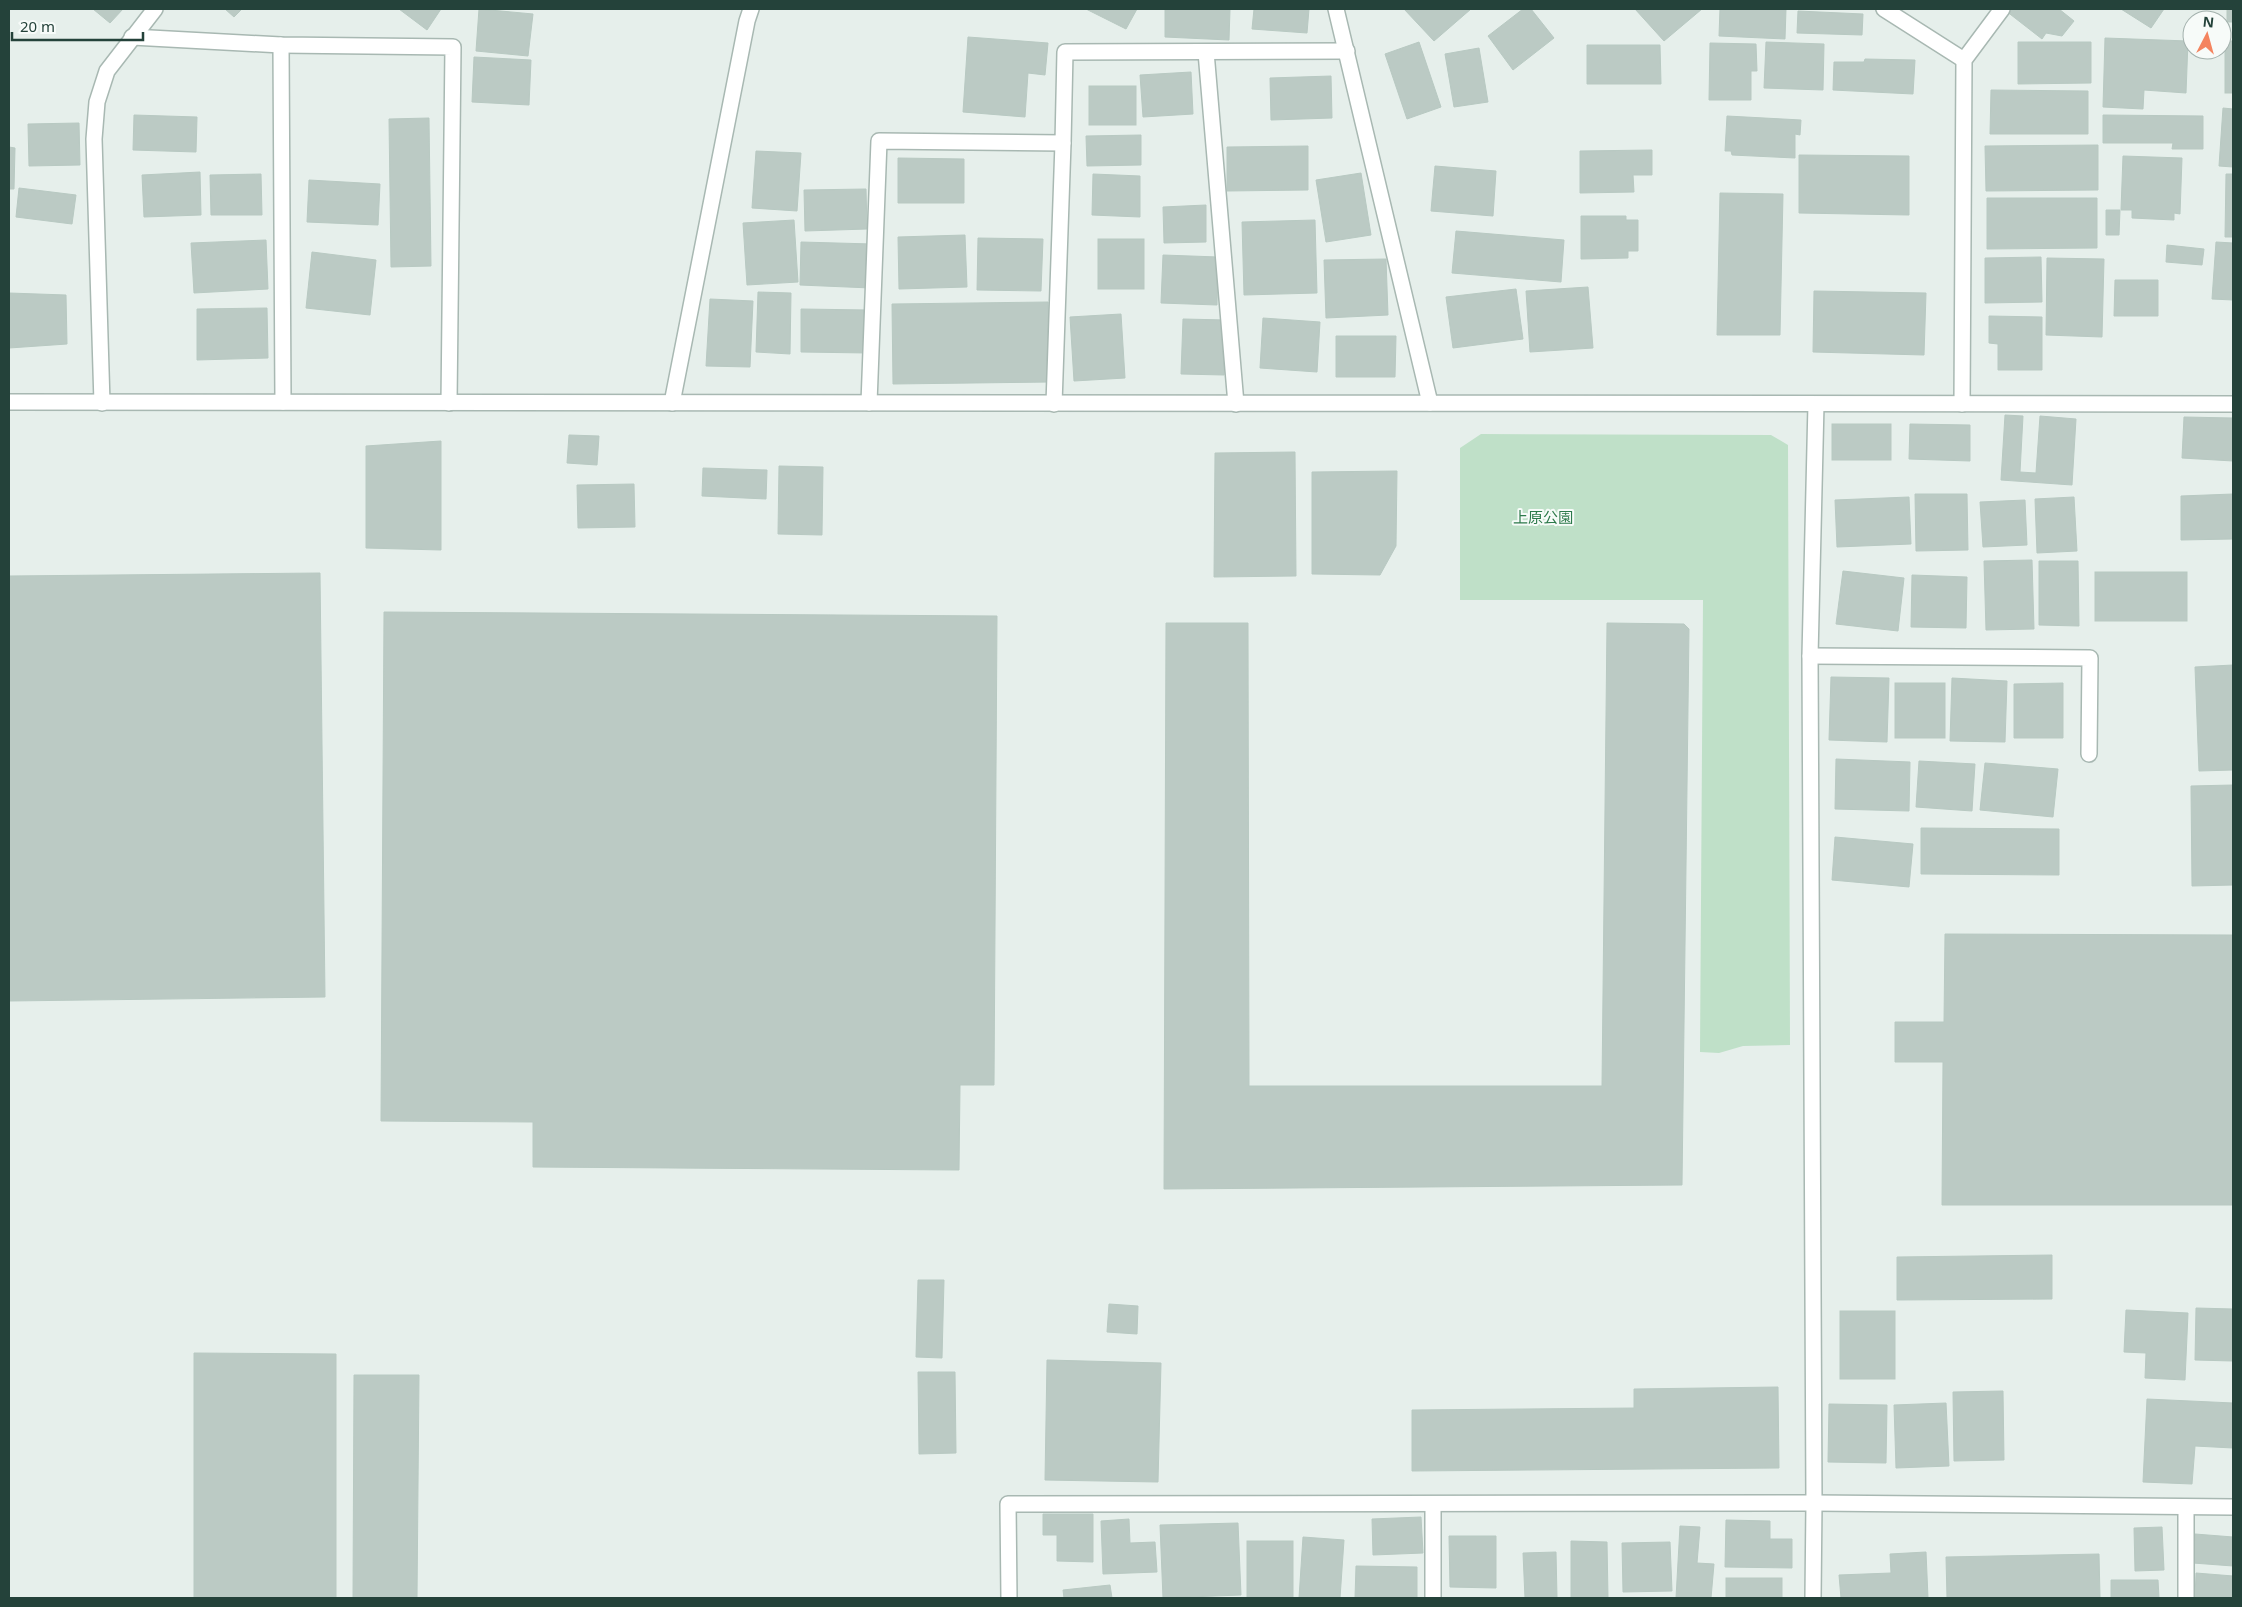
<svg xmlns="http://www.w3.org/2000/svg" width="2242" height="1607" font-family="'Noto Sans','Noto Sans JP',sans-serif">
  <rect width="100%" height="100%" fill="#e6efeb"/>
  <!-- green -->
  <path fill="#bfe0c8" d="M1481 434 1771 435 1788 445 1790 1045 1743 1046 1719 1053 1700 1052 1703 600H1460V448Z"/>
  <!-- building -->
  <g fill="#bbcac4" stroke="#b8c9c2">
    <path d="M93 9H123L110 23Z"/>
    <path d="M225 9H242L234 17Z"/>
    <path d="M399 9H441L427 30Z"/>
    <path d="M479 9 533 14 528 56 476 51Z"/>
    <path d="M1086 9H1137L1126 29Z"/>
    <path d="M1165 9H1230L1229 40 1165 37Z"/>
    <path d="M1254 9H1309L1307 33 1252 29Z"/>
    <path d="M1404 9H1471L1434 41Z"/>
    <path d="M1523 9H1531L1554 38 1513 70 1488 36Z"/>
    <path d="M1635 9H1702L1664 41Z"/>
    <path d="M1720 9H1786L1785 39 1719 36Z"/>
    <path d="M2008 9H2059L2074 21 2062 36 2046 33 2042 39 2006 11Z"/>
    <path d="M2121 9H2164L2151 28Z"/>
    <rect x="2227" y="9" width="6" height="13"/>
    <path d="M1798 11 1863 14 1862 35 1797 33Z"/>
    <path d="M968 37 1048 43 1045 75 1028 73 1025 117 963 112Z"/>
    <path d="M2105 38 2188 41 2186 93 2144 90 2143 109 2103 107Z"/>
    <rect x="2225" y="41" width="8" height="52"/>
    <path d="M1419 42 1441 107 1407 119 1385 54Z"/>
    <path d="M1766 42 1824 44 1823 90 1764 88Z"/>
    <path d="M2018 42H2091V83L2018 84Z"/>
    <path d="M1710 43 1756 44 1757 71H1751V100H1709Z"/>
    <path d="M1587 45H1660L1661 84H1587Z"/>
    <path d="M1479 48 1488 102 1454 107 1445 54Z"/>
    <path d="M474 57 531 60 529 105 472 102Z"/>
    <path d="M1865 59 1915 60 1913 94 1833 90 1834 62H1864Z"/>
    <path d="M1191 72 1193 114 1143 117 1140 75Z"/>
    <path d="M1331 76 1332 118 1271 120 1270 78Z"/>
    <rect x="1089" y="86" width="47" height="39"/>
    <path d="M1991 90 2088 91V134H1990Z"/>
    <path d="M2223 108 2233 109V167L2219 166Z"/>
    <path d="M134 115 197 117 196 152 133 150Z"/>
    <path d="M2103 115 2203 116V149H2172L2173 143H2103Z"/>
    <path d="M1727 116 1801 120 1800 135 1795 134V158L1732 155 1731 151H1725Z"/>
    <path d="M429 118 431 266 391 267 389 119Z"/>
    <path d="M79 123 80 165 29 166 28 124Z"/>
    <path d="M1141 135V165L1087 166 1086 136Z"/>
    <path d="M2098 145V190L1986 191 1985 146Z"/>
    <path d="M1308 146V190L1227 191V147Z"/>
    <path d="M9 147 15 148 14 189H9Z"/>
    <path d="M1652 150V175H1633L1634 192 1580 193V151Z"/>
    <path d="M756 151 801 153 797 211 752 208Z"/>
    <path d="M1799 155 1909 156V215L1799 213Z"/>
    <path d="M2123 156 2182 158 2180 214 2174 213V220L2132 218V210H2121Z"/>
    <path d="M898 158 964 159V203H898Z"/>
    <path d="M1435 166 1496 171 1493 216 1431 211Z"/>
    <path d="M200 172 201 215 144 217 142 175Z"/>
    <path d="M1361 173 1371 235 1326 242 1316 180Z"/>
    <path d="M261 174 262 215H211L210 175Z"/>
    <path d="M1093 174 1140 176V217L1092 215Z"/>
    <path d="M2226 174H2233V237H2225Z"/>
    <path d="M309 180 380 184 378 225 307 222Z"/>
    <path d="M19 188 76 195 72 224 16 217Z"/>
    <path d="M866 189 867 229 805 231 804 190Z"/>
    <path d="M1720 193 1783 194 1780 335H1717Z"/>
    <path d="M1987 198H2097V248L1987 249Z"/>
    <path d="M1206 205V242L1164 243 1163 207Z"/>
    <path d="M2106 210H2120L2119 235H2106Z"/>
    <path d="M1581 216H1626V220H1638V251H1628V258L1581 259Z"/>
    <path d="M794 220 798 282 747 285 743 223Z"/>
    <path d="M1315 220 1317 293 1244 295 1242 222Z"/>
    <path d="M1456 231 1564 240 1561 282 1452 273Z"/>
    <path d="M965 235 967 287 899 289 898 237Z"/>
    <path d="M978 238 1043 239 1041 291 977 290Z"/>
    <rect x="1098" y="239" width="46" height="50"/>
    <path d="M266 240 268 289 194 293 191 243Z"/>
    <path d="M801 242 872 244 871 288 800 285Z"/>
    <path d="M2216 242 2233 243V300L2212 299Z"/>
    <path d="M2167 245 2204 249 2202 265 2166 262Z"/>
    <path d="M312 252 376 260 370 315 306 308Z"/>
    <path d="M1163 255 1218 257 1217 305 1161 303Z"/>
    <path d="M2041 257 2042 302 1985 303V258Z"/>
    <path d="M2047 258 2104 259 2102 337 2046 335Z"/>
    <path d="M1386 259 1388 315 1326 318 1324 260Z"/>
    <path d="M2115 280H2158V316H2114Z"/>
    <path d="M1588 287 1593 348 1530 352 1526 291Z"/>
    <path d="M1516 289 1523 339 1453 348 1446 297Z"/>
    <path d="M1814 291 1926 293 1924 355 1813 352Z"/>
    <path d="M758 292 791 293 790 354 756 352Z"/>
    <path d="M9 293 66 295 67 344 9 348Z"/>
    <path d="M710 299 753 301 750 367 706 366Z"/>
    <path d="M1048 302 1050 382 893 384 892 304Z"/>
    <path d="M267 308 268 358 197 360V309Z"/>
    <path d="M801 309 868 310V353L801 352Z"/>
    <path d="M1121 314 1125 378 1074 381 1070 317Z"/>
    <path d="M1989 316 2042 317V370H1998V344L1989 343Z"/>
    <path d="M1263 318 1320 322 1317 372 1260 368Z"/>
    <path d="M1183 319 1226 320 1224 375 1181 374Z"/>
    <path d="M1336 336H1396L1395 377H1336Z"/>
    <path d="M2005 415 2023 416 2020 472 2036 473 2040 416 2076 419 2072 485 2001 480Z"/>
    <path d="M2184 417 2233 418V461L2182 458Z"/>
    <rect x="1832" y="424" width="59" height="36"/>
    <path d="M1910 424 1970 425V461L1909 459Z"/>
    <path d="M569 435 599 436 597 465 567 463Z"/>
    <path d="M441 441V550L366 548V446Z"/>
    <path d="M1295 452 1296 576 1214 577 1215 453Z"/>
    <path d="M779 466 823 467 822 535 778 534Z"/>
    <path d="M703 468 767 470 766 499 702 496Z"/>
    <path d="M1397 471 1396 546 1380 575 1312 574V472Z"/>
    <path d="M634 484 635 527 578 528 577 485Z"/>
    <path d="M1915 494H1967L1968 550 1916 551Z"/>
    <path d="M2233 494V539L2181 540V496Z"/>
    <path d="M1909 497 1911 544 1837 547 1835 500Z"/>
    <path d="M2074 497 2077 551 2037 553 2035 499Z"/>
    <path d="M2025 500 2027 545 1983 547 1980 502Z"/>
    <path d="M2032 560 2034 629 1986 630 1984 561Z"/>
    <path d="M2039 561H2078L2079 626 2039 625Z"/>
    <path d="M1843 571 1904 578 1898 631 1836 624Z"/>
    <rect x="2095" y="572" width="92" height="49"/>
    <path d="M320 573 325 997 9 1001V576Z"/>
    <path d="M1912 575 1967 577 1966 628 1911 627Z"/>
    <path d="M384 612 997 616 994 1085H960L959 1170 533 1167V1122L381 1121Z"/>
    <path d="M1166 623H1248L1249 1086H1602L1607 623 1684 624 1689 629 1682 1185 1164 1189Z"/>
    <path d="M2233 665V770L2199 771 2195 667Z"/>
    <path d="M1831 677 1889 678 1887 742 1829 740Z"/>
    <path d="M1952 678 2007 681 2005 742 1950 741Z"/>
    <rect x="1895" y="683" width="50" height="55"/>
    <path d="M2063 683V738H2014V684Z"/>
    <path d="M1836 759 1910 762 1909 811 1835 809Z"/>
    <path d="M1919 761 1975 764 1972 811 1916 807Z"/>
    <path d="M1985 763 2058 769 2053 817 1980 810Z"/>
    <path d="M2233 785V885L2192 886 2191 786Z"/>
    <path d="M1921 828 2059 829V875L1921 874Z"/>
    <path d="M1835 837 1913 844 1909 887 1832 880Z"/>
    <path d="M1945 934 2233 935V1205H1942L1943 1062H1895V1022H1944Z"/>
    <path d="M2052 1255V1299L1897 1300V1257Z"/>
    <path d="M918 1280H944L942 1358 916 1357Z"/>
    <path d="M1109 1304 1138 1306 1137 1334 1107 1332Z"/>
    <path d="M2196 1308 2233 1309V1361L2195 1360Z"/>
    <path d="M2126 1310 2188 1313 2185 1380 2145 1378 2146 1353 2124 1352Z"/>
    <rect x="1840" y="1311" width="55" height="68"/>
    <path d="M194 1353 336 1354V1598H194Z"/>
    <path d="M1047 1360 1161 1363 1158 1482 1045 1480Z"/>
    <path d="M918 1372H955L956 1453 919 1454Z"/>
    <path d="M354 1375H419L417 1598H353Z"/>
    <path d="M1778 1387 1779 1468 1412 1471V1410L1634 1408V1389Z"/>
    <path d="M2003 1391 2004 1460 1954 1461 1953 1392Z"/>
    <path d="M2147 1399 2233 1403V1448L2195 1446 2192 1484 2143 1482Z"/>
    <path d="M1946 1403 1949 1466 1896 1468 1894 1405Z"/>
    <path d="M1829 1404 1887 1405 1886 1463 1828 1462Z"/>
    <path d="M1043 1514H1093V1562L1057 1561V1535H1043Z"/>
    <path d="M1421 1517 1423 1553 1373 1555 1372 1519Z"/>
    <path d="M1129 1519 1130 1543 1155 1542 1157 1572 1103 1574 1101 1521Z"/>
    <path d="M1726 1520 1770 1521V1539H1792V1568L1725 1567Z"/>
    <path d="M1238 1523 1241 1595 1163 1598 1160 1525Z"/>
    <path d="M1680 1526 1700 1527 1697 1563 1714 1564 1711 1598H1676Z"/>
    <path d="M2162 1527 2164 1570 2135 1571 2134 1528Z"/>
    <path d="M2195 1534 2233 1537V1566L2193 1563Z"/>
    <path d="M1449 1536H1496V1588L1450 1587Z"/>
    <path d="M1303 1537 1344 1540 1340 1598H1299Z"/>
    <rect x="1247" y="1541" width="46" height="57"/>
    <path d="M1571 1541 1607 1542 1608 1598H1571Z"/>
    <path d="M1670 1542 1672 1591 1623 1592 1622 1543Z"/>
    <path d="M1556 1552 1557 1598H1525L1523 1553Z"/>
    <path d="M1926 1552 1928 1598H1841L1839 1575 1891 1573 1890 1554Z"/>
    <path d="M2099 1554 2100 1598H1947L1946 1557Z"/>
    <path d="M1356 1566 1417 1567V1598H1355Z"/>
    <path d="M2196 1573 2233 1576V1598H2195Z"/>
    <rect x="1726" y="1578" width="56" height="20"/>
    <path d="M2111 1580H2158L2159 1598H2111Z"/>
    <path d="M1110 1585 1112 1598H1064L1063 1590Z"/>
  </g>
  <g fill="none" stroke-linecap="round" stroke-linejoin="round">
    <defs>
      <g id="service">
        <path d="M1336 9 1430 403"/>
        <path d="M1884 9 1964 60"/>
        <path d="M132 37 281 45 453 47 449 403"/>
        <path d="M281 45 283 402"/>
        <path d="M1206 52 1236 404"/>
        <path d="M672 403 747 21 751 9"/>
        <path d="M869 403 879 141 1063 143 1065 52 1347 51"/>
        <path d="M1054 404 1063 143"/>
        <path d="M1962 404 1964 60 2002 9"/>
        <path d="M1810 656 2090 658 2089 754"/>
        <path d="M1433 1505V1598"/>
        <path d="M2186 1507V1598"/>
        <path d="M1813 1598 1814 1503"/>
      </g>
      <g id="minor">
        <path d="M9 402 2233 404"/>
        <path d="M102 403 94 139 97 102 107 71 155 9"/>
        <path d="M1814 1503 1810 656 1816 404"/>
        <path d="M1009 1598 1008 1504 1814 1503 2233 1507"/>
      </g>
    </defs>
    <!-- service casing -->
    <use href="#service" stroke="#a8b8b2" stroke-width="18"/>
    <!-- minor casing -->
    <use href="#minor" stroke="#a8b8b2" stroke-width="18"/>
    <!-- service -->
    <use href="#service" stroke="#fff" stroke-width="15"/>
    <!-- minor -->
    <use href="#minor" stroke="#fff" stroke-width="15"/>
  </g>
  <g text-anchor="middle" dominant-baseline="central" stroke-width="4" stroke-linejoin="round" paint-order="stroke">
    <!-- park labels -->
    <g font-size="15" fill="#2d7a4b" stroke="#f7fbf9">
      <text x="1543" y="517">上原公園</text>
    </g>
  </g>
  <!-- border -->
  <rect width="2242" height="1607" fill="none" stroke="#24423a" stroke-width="20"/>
  <!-- north arrow -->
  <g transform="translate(2207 35) rotate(6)"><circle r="24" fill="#f7fbf9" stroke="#a3b1ad"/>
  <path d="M0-4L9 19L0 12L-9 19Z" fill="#f4845f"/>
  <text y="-8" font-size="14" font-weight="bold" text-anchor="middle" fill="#24423a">N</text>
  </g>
  <!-- scale -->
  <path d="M12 32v8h131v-8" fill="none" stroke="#24423a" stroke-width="2.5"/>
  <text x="20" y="32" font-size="15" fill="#24423a" stroke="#f7fbf9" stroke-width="4" paint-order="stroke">20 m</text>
</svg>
